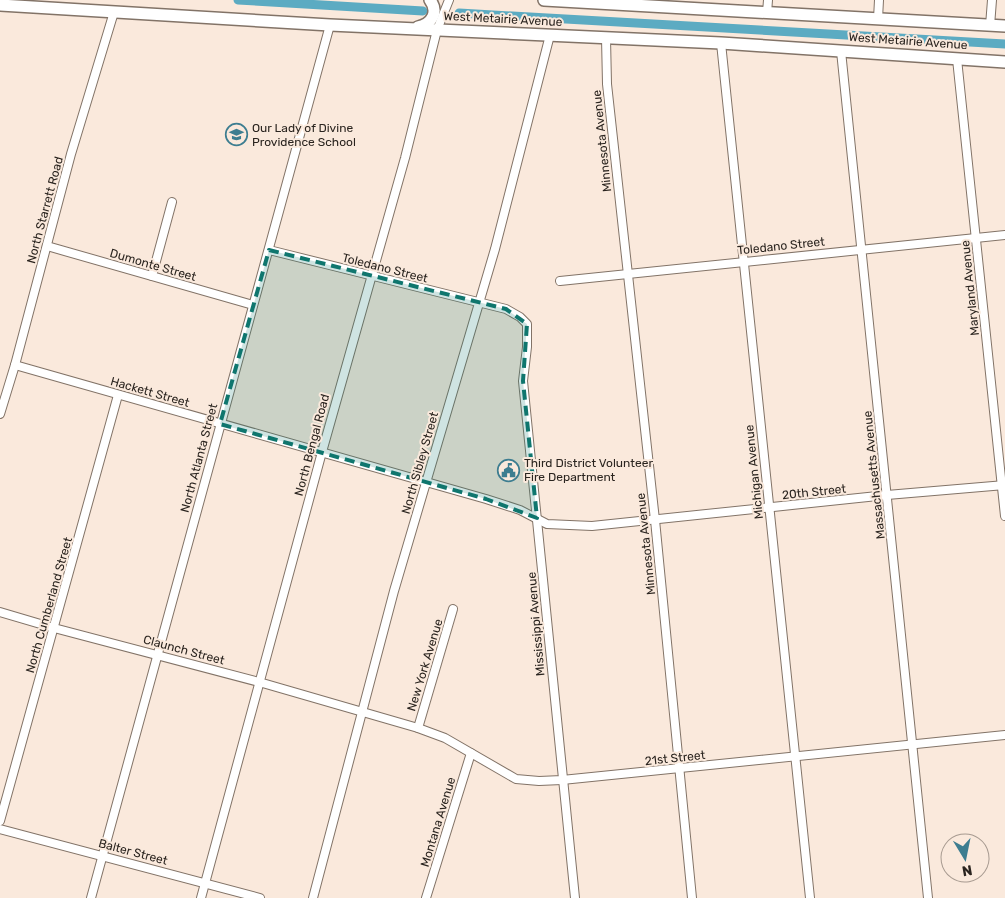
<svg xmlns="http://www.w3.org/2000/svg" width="1005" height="898" font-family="Rubik,sans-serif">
  <rect width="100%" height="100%" fill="#fae9dc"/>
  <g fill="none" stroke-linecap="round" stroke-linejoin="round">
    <!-- canal -->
    <g stroke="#5cabc2" stroke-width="9">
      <path d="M238 0 423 11"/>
      <path d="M459 13 1005 44"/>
    </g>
    <defs>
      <g id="minor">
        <path d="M767 13 768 0"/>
        <path d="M878 19 879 0"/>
        <path d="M990 26 992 0"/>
        <path d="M606 38 607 84 655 520 692 898"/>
        <path d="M721 43 810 898"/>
        <path d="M841 51 928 898"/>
        <path d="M957 59 1005 516"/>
        <path d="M47 246 253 305"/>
        <path d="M269 250 506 309 520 317 527 324V347L523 381 575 898"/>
        <path d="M152 276 172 202"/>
        <path d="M560 281 1005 235"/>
        <path d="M15 365 486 499 520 510 547 524 592 526 887 495 1005 485"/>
        <path d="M0 414 15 365 71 154 114 12"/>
        <path d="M0 612 54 628 259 682 418 728 445 738 516 779 539 781 562 780 1005 735"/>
        <path d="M418 728 453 609"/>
        <path d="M0 821 118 395"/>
        <path d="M0 829 260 898"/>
        <path d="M91 898 330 25"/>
        <path d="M201 898 322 452 405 158 437 30 449 0"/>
        <path d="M313 898 394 591 495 249 550 35"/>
        <path d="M426 898 471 753"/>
      </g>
      <g id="secondary">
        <path d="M544 0 1005 26"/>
        <path d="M0 5 330 25 721 43 1005 62"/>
        <path d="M418 27C432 24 439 12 430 0"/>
      </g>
    </defs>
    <!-- minor casing -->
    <use href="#minor" stroke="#827367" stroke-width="10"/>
    <!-- secondary casing -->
    <use href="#secondary" stroke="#827367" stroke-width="14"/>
    <!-- minor -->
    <use href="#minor" stroke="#fff" stroke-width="8"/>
    <!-- secondary -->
    <use href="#secondary" stroke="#fff" stroke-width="11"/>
  </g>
  <!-- marked area -->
  <path fill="#0f766e" fill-opacity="0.2" stroke="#0f766e" stroke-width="4" stroke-dasharray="10 6" stroke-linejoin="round" d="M269 250 506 309 527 324 523 381 537 518 486 499 220 424Z"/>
  <!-- icons -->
  <defs>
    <symbol id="school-ring" viewBox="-11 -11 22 22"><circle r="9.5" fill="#fae9dc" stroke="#3d7d90" stroke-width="1.5"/><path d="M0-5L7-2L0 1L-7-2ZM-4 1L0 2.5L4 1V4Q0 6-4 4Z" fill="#3d7d90"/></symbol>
    <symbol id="civic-ring" viewBox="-11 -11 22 22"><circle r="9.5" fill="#fae9dc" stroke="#3d7d90" stroke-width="1.5"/><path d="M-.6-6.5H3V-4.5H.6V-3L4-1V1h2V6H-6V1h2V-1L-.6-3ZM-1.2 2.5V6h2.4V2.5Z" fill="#3d7d90"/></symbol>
  </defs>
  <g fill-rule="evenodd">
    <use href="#school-ring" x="224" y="122" width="25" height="25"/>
    <use href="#civic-ring" x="496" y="458" width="25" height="25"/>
  </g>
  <g text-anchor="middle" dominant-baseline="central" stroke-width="4" stroke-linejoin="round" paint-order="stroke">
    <!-- street labels -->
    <g font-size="12" fill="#2a241f" stroke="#fae9dc">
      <text transform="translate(503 19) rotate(3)">West Metairie Avenue</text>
      <text transform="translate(908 41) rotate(4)">West Metairie Avenue</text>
      <text transform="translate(602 141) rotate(-96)">Minnesota Avenue</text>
      <text transform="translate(45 210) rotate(-75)">North Starrett Road</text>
      <text transform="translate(781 246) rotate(-6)">Toledano Street</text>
      <text transform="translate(153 265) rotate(16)">Dumonte Street</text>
      <text transform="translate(385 268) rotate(14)">Toledano Street</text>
      <text transform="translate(970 288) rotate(-96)">Maryland Avenue</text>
      <text transform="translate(150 392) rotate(16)">Hackett Street</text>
      <text transform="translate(312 445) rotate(-75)">North Bengal Road</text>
      <text transform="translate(199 458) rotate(-75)">North Atlanta Street</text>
      <text transform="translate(420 463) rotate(-74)">North Sibley Street</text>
      <text transform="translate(754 472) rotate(-96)">Michigan Avenue</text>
      <text transform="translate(874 475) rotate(-96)">Massachusetts Avenue</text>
      <text transform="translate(814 492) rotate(-6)">20th Street</text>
      <text transform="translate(646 544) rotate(-96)">Minnesota Avenue</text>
      <text transform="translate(49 605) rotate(-74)">North Cumberland Street</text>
      <text transform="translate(536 624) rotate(-95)">Mississippi Avenue</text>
      <text transform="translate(184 650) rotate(15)">Claunch Street</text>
      <text transform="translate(425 665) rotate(-73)">New York Avenue</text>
      <text transform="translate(675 758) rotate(-6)">21st Street</text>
      <text transform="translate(438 822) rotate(-73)">Montana Avenue</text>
      <text transform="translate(133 852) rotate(15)">Balter Street</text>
    </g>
    <!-- poi labels -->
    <g font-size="12" fill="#2a241f" stroke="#fae9dc" text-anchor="start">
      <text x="252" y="128">Our Lady of Divine<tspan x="252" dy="14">Providence School</tspan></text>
      <text x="524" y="463">Third District Volunteer<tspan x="524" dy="14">Fire Department</tspan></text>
    </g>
  </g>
  <!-- north arrow -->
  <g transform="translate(965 858) rotate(170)"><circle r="24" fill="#fae9dc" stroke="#a79a90"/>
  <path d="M0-4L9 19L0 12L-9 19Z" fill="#3d7d90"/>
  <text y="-8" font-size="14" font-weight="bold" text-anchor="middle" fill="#2a241f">N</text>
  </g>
</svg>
